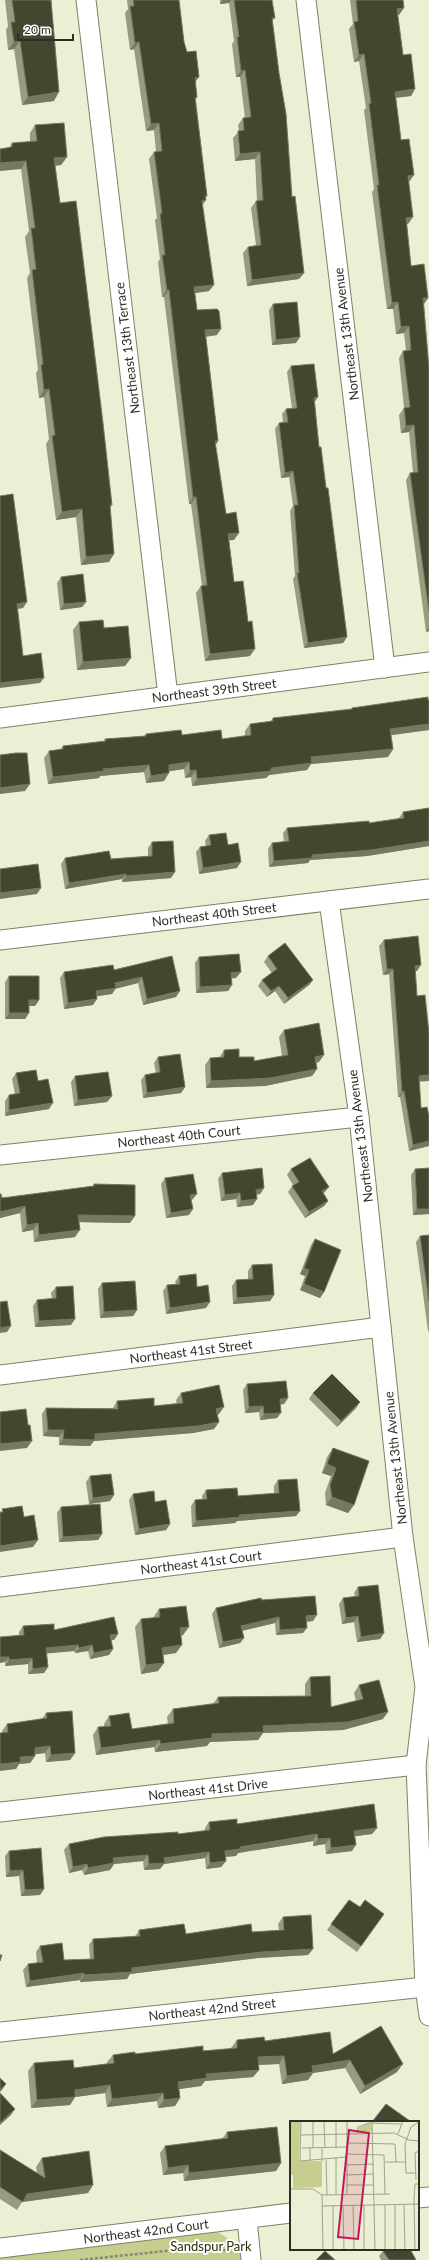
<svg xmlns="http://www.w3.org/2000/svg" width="429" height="2260" font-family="Lato,sans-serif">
  <rect width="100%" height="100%" fill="#ebefd3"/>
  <!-- green -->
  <path fill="#c6cd8d" d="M218 2232 239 2246 242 2260H0V2257Z"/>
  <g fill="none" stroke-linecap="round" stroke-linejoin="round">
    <defs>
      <g id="minor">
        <path d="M86 0 168 696"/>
        <path d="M306 0 385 668"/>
        <path d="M0 718 429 662"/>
        <path d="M329 901 359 1117 403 1537 425 1687 416 1765 425 1987 429 2016"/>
        <path d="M0 940 429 889"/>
        <path d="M0 1155 359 1117"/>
        <path d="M0 1375 381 1327"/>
        <path d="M0 1587 403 1537"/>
        <path d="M0 1812 416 1765"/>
        <path d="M0 2032 425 1987"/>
        <path d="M418 2198 429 2197"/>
        <path d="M247 2219 251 2260"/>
        <path d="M0 2248 291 2213"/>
      </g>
    </defs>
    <!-- minor casing -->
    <use href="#minor" stroke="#7e8168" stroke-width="21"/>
    <!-- path -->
    <path stroke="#878977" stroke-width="2.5" stroke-dasharray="3 2" stroke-linecap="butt" d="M80 2260 213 2246 230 2252V2254"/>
    <!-- minor -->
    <use href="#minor" stroke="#fff" stroke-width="19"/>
  </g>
  <!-- wall -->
  <g fill="#989a81">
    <path d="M5 0H51L54 101 22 105 14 49 8 50 6 30 8 26Z"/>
    <path d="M127 0H179L184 42 195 82 197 97 196 100 207 196 202 205 209 291 195 293 197 310 217 335 206 337 218 441 215 445 226 514 234 540H229L234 582 250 656 205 661 196 593 201 586H202L191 504H189L164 297H162L158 262 160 259 155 220 157 218 149 159 154 152H156L154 130 146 131 134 49 130 50 125 13 128 9Z"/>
    <path d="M220 0H272L275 18 272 21 292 197 304 273 299 279 247 286 243 253 248 247 256 245 251 208 256 201H257L255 159 235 161 233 138 239 131 238 125 243 118H245L240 77H236L232 44 234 41 229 3 220 4Z"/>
    <path d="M350 0H403L399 15H397L403 55 415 89 411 96 396 98 401 140 409 182 408 224H407L411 266 428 298 424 304 429 368V631L426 632 406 480 410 473H413L409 432 401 433 399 415 404 408 399 358 403 351H406L404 333 396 334 393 309H387L372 192 374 189 364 110 366 108 359 61 354 62 349 29 353 24Z"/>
    <path d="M35 125 67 157 61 165 55 166 60 203 112 505 110 508 109 562 81 565 76 517 56 520 46 444 49 439 44 397 39 398 36 373 38 370 27 278 30 273 25 237 29 231 21 169 9 148 12 143 30 142V133Z"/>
    <path d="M273 304 296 343 272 345 269 310Z"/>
    <path d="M291 366 315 402 319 447 326 488 347 637 343 643 304 648 293 579 295 576 290 511 293 506 289 477 281 478 275 429 279 423 283 422 282 414 286 409 292 408 287 372Z"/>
    <path d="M61 577 86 602 82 607 60 610 57 583Z"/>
    <path d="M79 622 104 628 131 658 125 666 77 670 73 630Z"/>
    <path d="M352 708 429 730 391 735 393 749 388 757 311 764 307 770 269 775 266 778 192 786 191 777 185 778 184 769 169 771 164 781 146 783 144 772 100 776 99 778 48 784 44 758 49 751 60 750 63 746 104 741 105 739 144 736 146 734 182 735 222 739 245 736V731L250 724 270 722 273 718 351 710Z"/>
    <path d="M429 808V846L367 856 310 860 308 863 269 867 268 849 272 843 284 842 283 833 287 828 369 823 399 818 403 812Z"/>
    <path d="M209 835 228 845 237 868 199 874 196 852 200 847 206 846 205 841Z"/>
    <path d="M152 842 171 878 122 882V879L65 889 61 864 65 858 111 859 148 856V848Z"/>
    <path d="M384 940 417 971H415L419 1081 421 1108 429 1146 409 1151 400 1097H398L389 974 383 975 379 946Z"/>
    <path d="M172 956 176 997 143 1005 138 983 116 988 112 994 97 996 93 1005 64 1009 60 978 64 972 114 970Z"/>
    <path d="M268 956 313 980 309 985 284 1004 275 991 267 997 258 986 262 980 272 973 264 962Z"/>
    <path d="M199 957 236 978H231L232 985 228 991 196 993 195 963Z"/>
    <path d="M9 976 39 1000 35 1006H29V1013L25 1019H5V982Z"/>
    <path d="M284 1030 319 1062 316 1063 317 1069 312 1076 265 1086 206 1088 205 1065 210 1058H219L224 1050 239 1057 254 1061 282 1056 279 1037Z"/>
    <path d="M158 1057 185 1087 181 1093 143 1098 141 1080 145 1075 156 1073 154 1063Z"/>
    <path d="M16 1073 38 1081 49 1109 5 1116V1101L9 1095 15 1094 12 1079Z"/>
    <path d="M75 1076 112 1096 107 1102 74 1106 71 1082Z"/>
    <path d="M429 1168V1214L413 1215 411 1175 415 1169Z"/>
    <path d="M291 1169 329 1187 323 1193 328 1201 324 1206 305 1218 288 1192 293 1185 287 1175Z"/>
    <path d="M222 1173 264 1188 260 1194 256 1195 253 1205 237 1207 236 1199 221 1201 218 1179Z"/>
    <path d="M165 1178 192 1200H191L189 1215 166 1218 161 1184Z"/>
    <path d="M94 1184 130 1223 79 1222 75 1237 34 1242 33 1230 22 1232 20 1213 0 1218V1194L2 1198 93 1186Z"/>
    <path d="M429 1235V1331H428L416 1242 420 1236Z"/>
    <path d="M315 1239 324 1292 320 1298 300 1290 305 1276 300 1274 311 1245Z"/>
    <path d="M252 1265 274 1295 270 1301 233 1304 232 1286 236 1280 248 1279V1271Z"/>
    <path d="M179 1276 206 1308 166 1314 163 1291 167 1285 176 1284 175 1282Z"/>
    <path d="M102 1283 137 1310 133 1316 100 1318 98 1289Z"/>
    <path d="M56 1287 71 1325 35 1327 33 1306 37 1300 52 1299 51 1293Z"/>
    <path d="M247 1384 288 1398 284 1404H280L277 1418 260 1420 259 1412 245 1413 243 1390Z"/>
    <path d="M181 1393 219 1414 217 1415 219 1422 214 1429 193 1433 94 1441 90 1446 59 1445V1437L43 1436 42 1414 46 1408H113L117 1401 154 1406 177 1404 176 1400Z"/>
    <path d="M313 1393 360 1402 356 1408 337 1427 309 1399Z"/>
    <path d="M333 1448 354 1505 348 1513 326 1505 325 1493 331 1476 322 1473 327 1457Z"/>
    <path d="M90 1476 114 1495 110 1501 89 1504 86 1482Z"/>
    <path d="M278 1480 300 1511 296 1516 237 1521 235 1523 192 1527 191 1506 195 1500 202 1499V1496L206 1490 238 1496 274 1494V1486Z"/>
    <path d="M133 1494 155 1502 170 1524 166 1530 135 1535 129 1500Z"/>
    <path d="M61 1507 102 1534 98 1540 59 1542 57 1513Z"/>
    <path d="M358 1587 384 1633 380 1639 357 1642 354 1622 342 1624 339 1604 343 1598 355 1596 354 1593Z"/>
    <path d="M262 1600 313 1621 307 1622 303 1633 276 1635 275 1623 242 1631 244 1638 240 1643 219 1648 212 1614 216 1608Z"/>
    <path d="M159 1609 183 1635 181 1636 176 1653 163 1655 164 1663 158 1671 141 1674 135 1627 141 1619 153 1618Z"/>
    <path d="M23 1626 54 1630 118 1634 114 1640H111L113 1649 109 1655 90 1659 88 1651 75 1653 74 1651 46 1653 48 1667 44 1673 28 1674V1664L5 1666V1662L19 1635V1632Z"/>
    <path d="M310 1677 331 1707 356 1701 354 1693 359 1685 383 1719 343 1730 263 1733 258 1740 210 1742 207 1746 155 1752 154 1747 96 1755 93 1735 98 1727H104V1724L109 1716 132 1729 168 1724 167 1717 173 1709 213 1704 218 1697 305 1696V1684Z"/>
    <path d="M46 1713 75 1753 70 1760 46 1762 45 1753 35 1754V1756L30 1763 19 1764 16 1769 2 1731 7 1724 42 1719Z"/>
    <path d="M209 1822 237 1824 377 1828 372 1834 355 1836 352 1851 326 1854 325 1844 313 1846V1841L238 1853 236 1856 225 1857 226 1861 221 1867 206 1869 205 1858 164 1864 160 1869 144 1870 143 1861 114 1864 110 1870 84 1875 82 1870 69 1873 64 1850 69 1844 178 1834 205 1831V1828Z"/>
    <path d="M9 1851 44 1889 40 1895 21 1896 19 1876 6 1877 5 1856Z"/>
    <path d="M349 1900 360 1907 384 1914 357 1952 327 1930Z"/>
    <path d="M283 1917 313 1949 308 1955 258 1958 130 1974 127 1979 80 1982V1980L26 1987 23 1970 28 1964 37 1963 36 1952 40 1946 64 1960 90 1959 89 1945 93 1939 135 1937 139 1930 186 1934 252 1932 279 1930 278 1924Z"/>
    <path d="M237 2040 265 2041 333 2054 397 2072 360 2094 345 2068 313 2073 308 2080 282 2084 279 2064 259 2065V2070L253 2077 205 2081 201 2086 179 2089 180 2098 175 2106 158 2108 157 2101 107 2107 105 2093 75 2097 70 2105 31 2108 28 2071 34 2063 74 2068 107 2064V2062L113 2055 135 2054 231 2049V2048Z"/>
    <path d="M227 2132 281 2163 276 2171 184 2181 183 2173 163 2175 160 2153 165 2146 222 2139Z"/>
    <path d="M0 2150 37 2173 36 2167 42 2158 93 2185 88 2193 22 2202 17 2210 0 2199Z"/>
    <path d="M383 2251 416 2260H381L379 2256Z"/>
  </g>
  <!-- shaded-wall -->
  <g fill="#767960">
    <path d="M223 0H231L229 3 220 4Z"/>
    <path d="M404 8 399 15 392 16 397 9Z"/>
    <path d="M20 41 14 49 8 50 14 42Z"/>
    <path d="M139 42 134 49 130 50 135 43Z"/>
    <path d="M364 54 359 61 354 62 359 55Z"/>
    <path d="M245 70 240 77H236L241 71Z"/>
    <path d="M199 77 194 84 195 78Z"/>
    <path d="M415 89 411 96 391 98 395 92Z"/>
    <path d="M59 92 54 101 22 105 28 97Z"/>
    <path d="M159 123 154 130 146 131 151 124Z"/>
    <path d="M260 152 255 159 235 161 240 154Z"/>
    <path d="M67 157 61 165 49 166 54 158Z"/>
    <path d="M26 161 21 169 0 171V163Z"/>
    <path d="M414 175 409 182 408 176Z"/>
    <path d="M205 196H207L204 200H206L201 207 197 208Z"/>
    <path d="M413 217 408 224H401L406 218Z"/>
    <path d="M304 273 299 279 247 286 252 280Z"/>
    <path d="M214 285 209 291 189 294 194 287Z"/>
    <path d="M167 290H169L164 297H162Z"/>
    <path d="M423 298H428L423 305Z"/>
    <path d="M398 302 393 309H387L392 303Z"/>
    <path d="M409 326 404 333 396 334 401 327Z"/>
    <path d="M221 329 217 335 200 337 205 330Z"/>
    <path d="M300 337 296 343 272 345 276 340Z"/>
    <path d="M49 389 44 397 39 398 44 390Z"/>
    <path d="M318 397 314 403V398Z"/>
    <path d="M414 425 409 432 401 433 406 426Z"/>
    <path d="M215 441H218L214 448Z"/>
    <path d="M293 471 289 477 281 478 285 473Z"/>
    <path d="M193 497H196L191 504H189Z"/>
    <path d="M82 509 76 517 56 520 62 512Z"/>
    <path d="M239 533 234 540 223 541 228 534Z"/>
    <path d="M114 554 109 562 81 565 86 557Z"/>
    <path d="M27 602 23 608 13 610 17 604Z"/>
    <path d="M86 602 82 607 60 610 64 604Z"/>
    <path d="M429 627V631L426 632Z"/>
    <path d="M347 637 343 643 304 648 308 643Z"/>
    <path d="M255 649 250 656 205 661 210 654Z"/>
    <path d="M131 658 125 666 77 670 83 662Z"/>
    <path d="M44 678 40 683 0 688V683Z"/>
    <path d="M429 724V730L385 736 390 729Z"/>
    <path d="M393 749 388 757 311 764 307 770 269 775 266 778 192 786 197 779 271 768 311 757Z"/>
    <path d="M189 762 184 769 164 772 169 765Z"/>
    <path d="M149 765 144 772 100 776 99 778 48 784 53 777 103 769Z"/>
    <path d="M196 770 191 777 185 778 190 771Z"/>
    <path d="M169 773 164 781 146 783 151 776Z"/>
    <path d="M30 784 25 791 0 794V788Z"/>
    <path d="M429 841V846L367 856 310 860 308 863 269 867 274 861 312 855Z"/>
    <path d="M241 862 237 868 199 874 203 868Z"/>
    <path d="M175 872 171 878 122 882 126 876Z"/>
    <path d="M126 874 122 879 65 889 69 883Z"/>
    <path d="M41 888 37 894 0 899V893Z"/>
    <path d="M421 965 417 971 411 972 415 966Z"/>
    <path d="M387 969H393L389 974 383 975Z"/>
    <path d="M241 972 236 978 227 979 231 973Z"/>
    <path d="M142 977 138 983 115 989 116 988 112 994 92 997 96 991 115 983Z"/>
    <path d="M313 980 309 985 284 1004 288 998Z"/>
    <path d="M232 985 228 991 196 993 200 987Z"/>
    <path d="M279 986 275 991 267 997 271 991Z"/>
    <path d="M180 991 176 997 143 1005 147 999Z"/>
    <path d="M97 999 93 1005 64 1009 68 1003Z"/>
    <path d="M29 1000H39L35 1006H25Z"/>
    <path d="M9 1013H29L25 1019H5Z"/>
    <path d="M324 1055 319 1062 310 1064 315 1057Z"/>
    <path d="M317 1069 312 1076 265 1086 206 1088 211 1081Z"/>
    <path d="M429 1075V1081L415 1082 419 1076Z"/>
    <path d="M185 1087 181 1093 143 1098 147 1093Z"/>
    <path d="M404 1091 400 1097H398L402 1092Z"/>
    <path d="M112 1096 107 1102 74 1106 78 1100Z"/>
    <path d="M53 1103 49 1109 5 1116 9 1110Z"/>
    <path d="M429 1141V1146L409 1151 413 1145Z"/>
    <path d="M329 1187 324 1193 318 1197 322 1191Z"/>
    <path d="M264 1188 260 1194 252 1195 256 1190Z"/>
    <path d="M240 1193 236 1199 221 1201 225 1195Z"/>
    <path d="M197 1194 192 1200 186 1201 190 1195Z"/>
    <path d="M257 1199 253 1205 237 1207 241 1201Z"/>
    <path d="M328 1201 324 1206 305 1218 309 1212Z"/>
    <path d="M25 1206 20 1213 0 1218V1212Z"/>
    <path d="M193 1209 189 1215 166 1218 171 1213Z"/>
    <path d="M417 1209H429V1214L413 1215Z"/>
    <path d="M78 1215 135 1216 130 1223 73 1222Z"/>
    <path d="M38 1223 33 1230 22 1232 27 1225Z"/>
    <path d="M80 1230 75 1237 34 1242 39 1235Z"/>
    <path d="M304 1268 309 1270 305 1276 300 1274Z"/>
    <path d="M304 1284 324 1292 320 1298 300 1290Z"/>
    <path d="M274 1295 270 1301 233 1304 237 1298Z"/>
    <path d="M210 1302 206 1308 166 1314 170 1308Z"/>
    <path d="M137 1310 133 1316 100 1318 104 1312Z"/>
    <path d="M75 1319 71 1325 35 1327 39 1321Z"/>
    <path d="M11 1326 7 1332 0 1333V1328Z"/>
    <path d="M288 1398 284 1404 276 1405 280 1399Z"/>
    <path d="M360 1402 356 1408 337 1427 341 1421Z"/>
    <path d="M263 1406 259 1412 245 1413 249 1407Z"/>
    <path d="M224 1407 219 1414 211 1416 216 1409Z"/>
    <path d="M281 1413 277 1418 260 1420 264 1414Z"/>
    <path d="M219 1422 214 1429 193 1433 94 1441 90 1446 59 1445 63 1439 95 1434Z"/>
    <path d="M48 1430H64L59 1437 43 1436Z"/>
    <path d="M32 1441 27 1448 0 1451V1444Z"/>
    <path d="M327 1464 336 1468 331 1476 322 1473Z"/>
    <path d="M114 1495 110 1501 89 1504 93 1498Z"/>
    <path d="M332 1497 354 1505 348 1513 326 1505Z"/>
    <path d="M300 1511 296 1516 237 1521 235 1523 192 1527 196 1521 239 1515Z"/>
    <path d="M170 1524 166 1530 135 1535 139 1529Z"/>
    <path d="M102 1534 98 1540 59 1542 63 1537Z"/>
    <path d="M38 1540 33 1547 0 1552V1546Z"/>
    <path d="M317 1615 313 1621 302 1622 306 1616Z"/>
    <path d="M358 1616 354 1622 342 1624 346 1618Z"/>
    <path d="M279 1617 275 1623 237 1632 241 1626Z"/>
    <path d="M189 1627 183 1635 174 1637 180 1628Z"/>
    <path d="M307 1628 303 1633 276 1635 280 1630Z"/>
    <path d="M384 1633 380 1639 357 1642 361 1637Z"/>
    <path d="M118 1634 114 1640 106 1641 110 1635Z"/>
    <path d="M244 1638 240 1643 219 1648 223 1642Z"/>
    <path d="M78 1645 74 1651 42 1654 46 1648Z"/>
    <path d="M92 1645 88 1651 75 1653 79 1648Z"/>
    <path d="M182 1645 176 1653 156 1656 162 1648Z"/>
    <path d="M113 1649 109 1655 90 1659 94 1653Z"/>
    <path d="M0 1657H9L5 1662 0 1663Z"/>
    <path d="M32 1658 28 1664 5 1666 9 1660Z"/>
    <path d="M164 1663 158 1671 141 1674 146 1665Z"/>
    <path d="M48 1667 44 1673 28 1674 33 1669Z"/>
    <path d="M388 1712 383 1719 343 1730 263 1733 258 1740 210 1742 207 1746 155 1752 160 1744 212 1734 263 1726Z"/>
    <path d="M160 1740 154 1747 96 1755 101 1748Z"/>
    <path d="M50 1746 45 1753 30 1755 35 1748Z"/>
    <path d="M75 1753 70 1760 46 1762 51 1755Z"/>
    <path d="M35 1756 30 1763 19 1764 16 1769 0 1771V1764L20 1757Z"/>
    <path d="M377 1828 372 1834 350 1837 354 1831Z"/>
    <path d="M317 1834 313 1841 238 1853 236 1856 220 1857 225 1851 240 1847Z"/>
    <path d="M330 1838 325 1844 313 1846 318 1839Z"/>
    <path d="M356 1845 352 1851 326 1854 331 1848Z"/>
    <path d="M209 1852 205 1858 164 1864 160 1869 144 1870 149 1864 164 1858Z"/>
    <path d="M148 1855 143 1861 114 1864 110 1870 84 1875 88 1868 113 1858Z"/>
    <path d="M226 1861 221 1867 206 1869 210 1863Z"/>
    <path d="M87 1864 82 1870 69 1873 73 1867Z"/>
    <path d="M23 1870 19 1876 6 1877 10 1871Z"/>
    <path d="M44 1889 40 1895 21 1896 25 1890Z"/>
    <path d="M313 1949 308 1955 258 1958 130 1974 127 1979 80 1982 84 1975 132 1968 262 1952Z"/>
    <path d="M84 1973 80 1980 26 1987 30 1981Z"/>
    <path d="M284 2056 279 2064 252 2065 258 2057Z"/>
    <path d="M350 2060 345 2068 313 2073 308 2080 282 2084 287 2076 312 2066Z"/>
    <path d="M403 2064 397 2072 360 2094 365 2086Z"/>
    <path d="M259 2070 253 2077 205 2081 201 2086 173 2090 178 2082 206 2074Z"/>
    <path d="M6 2084 2 2090 0 2092V2090Z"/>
    <path d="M110 2085 105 2093 75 2097 70 2105 31 2108 37 2100 75 2090Z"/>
    <path d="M163 2093 157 2101 107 2107 112 2099Z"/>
    <path d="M180 2098 175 2106 158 2108 164 2100Z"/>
    <path d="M15 2109 11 2115 0 2125V2123Z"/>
    <path d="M281 2163 276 2171 184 2181 189 2173Z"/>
    <path d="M188 2165 183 2173 163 2175 168 2168Z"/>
    <path d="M93 2185 88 2193 22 2202 27 2194Z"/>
  </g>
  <!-- building -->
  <g fill="#44462f" stroke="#767960">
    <path d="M12 0H51L59 92 28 97 20 41 14 42 11 22H15Z"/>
    <path d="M133 0H179L184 42 187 52 196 51 199 77 195 78 197 97 195 98 207 196H205L206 200 202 201 214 285 194 287 197 310 217 309 219 311 221 329 205 330 218 441H215L226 514 236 512 239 533 228 534 234 582 243 581 248 622 252 621 255 649 210 654 201 586 207 585 196 497H193L169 290H167L162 255H165L160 214 162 213 154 152 162 151 159 123 151 124 139 42 135 43 130 6H134Z"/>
    <path d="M234 0H272L275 18H272L279 73 286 114 292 197 295 196 304 273 252 280 248 247 261 245 256 201 263 200 260 152 240 154 238 131 244 130 243 118 251 117 245 70 241 71 237 37H239Z"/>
    <path d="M356 0H403L404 8 397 9 403 55 411 54 415 89 395 92 401 140 409 139 414 175 408 176 413 217 406 218 411 266 424 264 428 298H423L429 368V612L410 473 418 472 414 425 406 426 404 408 410 407 403 351 411 350 409 326 401 327 398 302 392 303 377 185H379L369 104 371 103 364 54 359 55 354 22 358 21Z"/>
    <path d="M64 123 67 157 54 158 60 203 76 201 103 423 112 505H110L114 554 86 557 82 509 62 512 52 436 55 435 49 389 44 390 41 365 43 364 32 270 36 269 31 228H35L26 161 0 163V149L12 147V143L37 141 35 125Z"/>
    <path d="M297 302 300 337 276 340 273 304Z"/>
    <path d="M314 364 318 397 314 398 319 447H321L326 488H328L347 637 308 643 297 573H299L294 505H298L293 471 285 473 279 423 288 422 286 409 297 408 291 366Z"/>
    <path d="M13 494 27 602 17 604 23 656 41 653 44 678 0 683V496Z"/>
    <path d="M83 574 86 602 64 604 61 577Z"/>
    <path d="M103 620 104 628 128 626 131 658 83 662 79 622Z"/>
    <path d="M428 697V700H429V724L390 729 393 749 311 757 312 763 271 768V771L197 779 196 770 190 771 189 762 169 765V773L151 776 149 765 103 769 104 771 53 777 49 751 63 749V746L106 741 105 739 146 736V734L181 730 182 735 221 730 222 739 251 735 250 724 273 721V718L352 709V708Z"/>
    <path d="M16 753H27L30 784 0 788V755Z"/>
    <path d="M429 808V841L371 850 312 855V858L274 861 272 843 289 841 287 828 369 821V823L404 818 403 812Z"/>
    <path d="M226 833 228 845 238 843 241 862 203 868 200 847 211 845 209 835Z"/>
    <path d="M173 841 175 872 126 876V874L69 883 65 858 109 851 111 859 152 856V842Z"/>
    <path d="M38 864 41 888 0 893V869Z"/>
    <path d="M418 936 421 965 415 966 417 996 425 995 429 1033V1075L419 1076 421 1108 427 1107 429 1116V1141L413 1145 404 1091 402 1092 393 969H387L384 940Z"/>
    <path d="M285 943 313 980 288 998 279 986 271 991 262 980 277 969 268 956Z"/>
    <path d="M239 954 241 972 231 973 232 985 200 987 199 957Z"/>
    <path d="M172 956 180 991 147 999 142 977 115 983 116 988 96 991 97 999 68 1003 64 972 113 965 114 970Z"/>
    <path d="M9 976H39V1000H29V1013H9Z"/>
    <path d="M319 1023 324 1055 315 1057 317 1069 270 1078 211 1081 210 1058 224 1057V1050L239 1049V1057H254V1061L288 1055 284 1030Z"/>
    <path d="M180 1054 185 1087 147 1093 145 1075 160 1072 158 1057Z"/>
    <path d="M36 1070 38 1081 48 1079 53 1103 9 1110V1095L20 1093 16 1073Z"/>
    <path d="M108 1072 112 1096 78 1100 75 1076Z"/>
    <path d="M310 1158 329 1187 322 1191 328 1201 309 1212 292 1186 299 1182 291 1169Z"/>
    <path d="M262 1168 264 1188 256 1190 257 1199 241 1201 240 1193 225 1195 222 1173Z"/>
    <path d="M429 1168V1209H417L415 1169Z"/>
    <path d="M193 1174 197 1194 190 1195 193 1209 171 1213 165 1178Z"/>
    <path d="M94 1184 135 1185V1216L78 1215 80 1230 39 1235 38 1223 27 1225 25 1206 0 1212V1194H1L2 1198 94 1186Z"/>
    <path d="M429 1235V1302L420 1236Z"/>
    <path d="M315 1239 341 1250 324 1292 304 1284 309 1270 304 1268Z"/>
    <path d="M272 1264 274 1295 237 1298 236 1280 253 1279 252 1265Z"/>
    <path d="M196 1274 197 1287 208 1285 210 1302 170 1308 167 1285 180 1284 179 1276Z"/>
    <path d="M135 1281 137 1310 104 1312 102 1283Z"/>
    <path d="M73 1286 75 1319 39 1321 37 1300 56 1298V1287Z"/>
    <path d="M7 1301 11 1326 0 1328V1302Z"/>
    <path d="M332 1374 360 1402 341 1421 313 1393Z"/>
    <path d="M286 1381 288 1398 280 1399 281 1413 264 1414 263 1406 249 1407 247 1384Z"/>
    <path d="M219 1385 224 1407 216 1409 219 1422 198 1426 95 1434V1440L63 1439 64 1430H48L46 1408 118 1409 117 1401 154 1398V1406L183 1403 181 1393Z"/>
    <path d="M26 1409 28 1425H30L32 1441 0 1444V1412Z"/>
    <path d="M333 1448 369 1461 354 1505 332 1497 330 1485 336 1468 327 1464Z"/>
    <path d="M111 1474 114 1495 93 1498 90 1476Z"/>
    <path d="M297 1479 300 1511 239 1515 240 1517 196 1521 195 1500 207 1499 206 1490 237 1488 238 1496 279 1493 278 1480Z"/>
    <path d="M154 1491 155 1502 166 1500 170 1524 139 1529 133 1494Z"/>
    <path d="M100 1504 102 1534 63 1537 61 1507Z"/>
    <path d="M22 1506 24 1517 34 1515 38 1540 0 1546V1512H3L2 1509Z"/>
    <path d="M378 1585 384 1633 361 1637 358 1616 346 1618 343 1598 359 1596 358 1587Z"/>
    <path d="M315 1596 317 1615 306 1616 307 1628 280 1630 279 1617 241 1626 244 1638 223 1642 216 1608 261 1598 262 1600Z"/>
    <path d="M186 1606 189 1627 180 1628 182 1645 162 1648 164 1663 146 1665 141 1619 160 1617 159 1609Z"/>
    <path d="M114 1617 118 1634 110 1635 113 1649 94 1653 92 1645 79 1648 78 1645 46 1648 48 1667 33 1669 32 1658 9 1660V1657H0V1637L24 1635 23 1626 54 1624V1630Z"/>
    <path d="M330 1676 331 1707 363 1699 359 1685 379 1680 388 1712 348 1722 263 1726 264 1732 212 1734V1738L160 1744V1740L101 1748 98 1727 111 1726 109 1716 129 1713 132 1729 174 1723 173 1709 219 1703 218 1697 311 1696 310 1677Z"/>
    <path d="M72 1711 75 1753 51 1755 50 1746 35 1748V1756L20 1757 21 1762 0 1764V1733L8 1732 7 1724 47 1718 46 1713Z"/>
    <path d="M374 1804 377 1828 354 1831 356 1845 331 1848 330 1838 318 1839 317 1834 240 1847V1849L225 1851 226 1861 210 1863 209 1852 164 1858 165 1863 149 1864 148 1855 113 1858 114 1863 88 1868 87 1864 73 1867 69 1844 104 1837 178 1832V1834L210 1830 209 1822 237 1819V1824Z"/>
    <path d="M41 1848 44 1889 25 1890 23 1870 10 1871 9 1851Z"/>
    <path d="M349 1900 360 1907 365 1900 384 1914 361 1946 331 1924Z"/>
    <path d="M311 1915 313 1949 262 1952 132 1968V1972L84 1975V1973L30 1981 28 1964 43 1962 40 1946 62 1943 64 1960 94 1959 93 1939 140 1936 139 1930 184 1924 186 1934 251 1924 252 1932 284 1930 283 1917Z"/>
    <path d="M0 1955H2L0 1961Z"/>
    <path d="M381 2026 403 2064 365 2086 350 2060 312 2066 313 2072 287 2076 284 2056 258 2057 259 2070 206 2074 207 2078 178 2082 180 2098 164 2100 163 2093 112 2099 110 2085 75 2090V2097L37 2100 34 2063 73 2060 74 2068 114 2063 113 2055 135 2052V2054L203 2046V2051L237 2048V2040L264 2037 265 2041 330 2032 333 2054Z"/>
    <path d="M0 2078 6 2084 0 2090Z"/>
    <path d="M0 2093 15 2109 0 2123Z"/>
    <path d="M386 2104 410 2121 409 2122H372Z"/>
    <path d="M277 2127 281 2163 189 2173 188 2165 168 2168 165 2146 228 2138 227 2132Z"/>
    <path d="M0 2150 45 2178 42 2158 89 2151 93 2185 27 2194 23 2202 0 2187Z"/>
    <path d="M386 2249H410L416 2260H389L383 2251Z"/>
    <path d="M325 2251 335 2260H316Z"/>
  </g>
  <g text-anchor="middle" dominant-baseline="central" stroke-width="4" stroke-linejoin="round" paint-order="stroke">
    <!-- street labels -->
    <g font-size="13" fill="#2d2e24" stroke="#fff">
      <text transform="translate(346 334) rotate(-97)">Northeast 13th Avenue</text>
      <text transform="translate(127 348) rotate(-97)">Northeast 13th Terrace</text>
      <text transform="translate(214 690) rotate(-7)">Northeast 39th Street</text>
      <text transform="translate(214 914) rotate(-7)">Northeast 40th Street</text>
      <text transform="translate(179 1136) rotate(-6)">Northeast 40th Court</text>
      <text transform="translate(360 1136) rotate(-97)">Northeast 13th Avenue</text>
      <text transform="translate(191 1351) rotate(-7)">Northeast 41st Street</text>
      <text transform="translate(395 1458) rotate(-96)">Northeast 13th Avenue</text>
      <text transform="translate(201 1562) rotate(-7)">Northeast 41st Court</text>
      <text transform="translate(208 1789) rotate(-6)">Northeast 41st Drive</text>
      <text transform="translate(212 2009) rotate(-6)">Northeast 42nd Street</text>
      <text transform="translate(146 2231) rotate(-7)">Northeast 42nd Court</text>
    </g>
    <!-- park labels -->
    <g font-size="13" fill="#2b2d0a" stroke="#fff">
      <text x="211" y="2246">Sandspur Park</text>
    </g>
  </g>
  <!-- overview -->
  <g transform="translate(290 2121)">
    <rect width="129" height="129" fill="#ebefd3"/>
    <path d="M0 0 10 1 9 40H32V66L3 67V54L0 53ZM78 2 81 3 82 11H68L69 7Z" fill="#c6cd8d"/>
    <path fill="none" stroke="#9fa28d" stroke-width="1" d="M11 0 10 40 56 36M23 0V27M34 0 35 27M46 0V27M82 0 85 129M67 12 68 6 79 2 111 3M108 13 113 0M11 14 104 12 119 19 129 20M58 22 105 23 106 41M12 27 57 26M20 27V40M32 27V40M57 33 94 34 95 73M46 37V74M36 39 37 74M95 41H116M56 44 84 43M126 52H116L115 23 121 6 129 1M56 54 84 53M126 59 125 32 129 30M56 64H84M0 68H23L32 74M32 74 100 73M32 74 33 129M57 74V0M63 84 64 129M74 84V129M95 84V129M105 84V129M114 84 115 129M32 85 129 83M43 85V129M53 85 54 129M125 129 124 78 125 63H129"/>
    <path fill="#c2185b" fill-opacity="0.15" stroke="#c2185b" stroke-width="2" d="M59 9 79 12 68 118 48 116Z"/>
    <rect width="129" height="129" fill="none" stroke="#2d2e24" stroke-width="2"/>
  </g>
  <!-- scale -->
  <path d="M18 34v6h55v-6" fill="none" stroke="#2d2e24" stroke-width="2"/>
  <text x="24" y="34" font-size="12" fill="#2d2e24" stroke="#ffffff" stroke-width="3" paint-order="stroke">20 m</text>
</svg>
